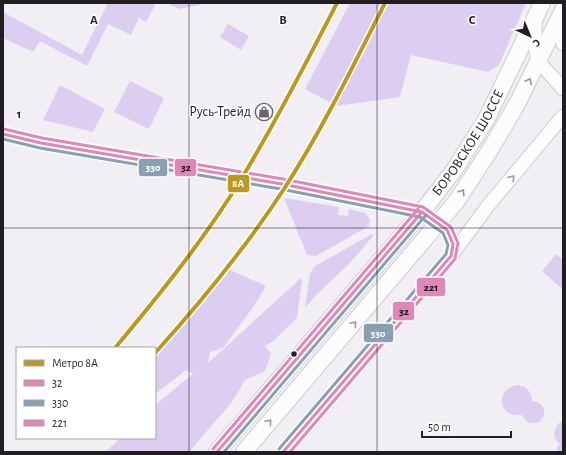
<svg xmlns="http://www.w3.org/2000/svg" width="566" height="455" font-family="'Alegreya Sans',sans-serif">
  <rect width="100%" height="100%" fill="#f1eef4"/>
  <!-- green -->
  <g fill="#dccef0">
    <path d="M108 3H156L146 22 139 18 131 35 108 24 87 66 40 41 33 52 3 38V12L82 55Z"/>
    <path d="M171 3H209L180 9 170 5Z"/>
    <path d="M350 3H526L499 65 488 72 411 55 400 97 337 106 305 89Z"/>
    <path d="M228 24 249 36 241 50 220 37Z"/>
    <path d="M130 81 164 98 149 129 114 112Z"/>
    <path d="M60 85 105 109 93 132 43 120Z"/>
    <path d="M284 198 339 207 338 215 348 216 349 209 365 213 370 219 369 226 316 256 307 255Z"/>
    <path d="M372 234 373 236 350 263 314 297 305 308 310 274 315 266Z"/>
    <path d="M556 254 563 260V289L560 287 542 271Z"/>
    <path d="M226 268 266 286 254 306 223 348 210 352 208 363 301 278 302 280 297 318 272 342 265 346 271 354 265 371 245 380 232 402 189 452H106L120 438H155V405L193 374 186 370 155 394V352Z"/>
    <path d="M518 385C527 387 532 392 532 401 541 402 545 407 544 416L539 422C531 425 526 423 522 415 498 419 494 388 518 385Z"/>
    <path d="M563 420V452H556L558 446 560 444C551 437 554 426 563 420Z"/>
  </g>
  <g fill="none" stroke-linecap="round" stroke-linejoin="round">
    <defs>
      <g id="minor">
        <path d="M559 18 563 44"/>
        <path d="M535 19V46L538 61 563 89"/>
        <path d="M3 134 41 143 177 167 282 184 422 212 447 230 453 244 451 256"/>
        <path d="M283 452 451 256 487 207 563 116"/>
      </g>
      <g id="major">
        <path id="s1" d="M217 452 422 212 454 170 487 118 535 18 542 3"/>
        <path d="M244 452 456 202 490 150 517 104 563 10"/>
      </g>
    </defs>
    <!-- minor casing -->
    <use href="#minor" stroke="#cdcbd0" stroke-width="15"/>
    <!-- major casing -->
    <use href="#major" stroke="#cdcbd0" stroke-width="18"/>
    <!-- minor -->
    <use href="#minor" stroke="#fdfcfd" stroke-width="13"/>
    <!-- major -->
    <use href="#major" stroke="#fdfcfd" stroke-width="16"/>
    <defs>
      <g id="bus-1">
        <path d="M3 134 41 143 282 184 422 212 447 230 453 244 451 256 283 452"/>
        <path d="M217 452 422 212"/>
      </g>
      <g id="bus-2">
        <path d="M3 139 40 148 281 189 420 217 443 233 448 245 446 254 279 449"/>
        <path d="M224 452 426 215"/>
      </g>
      <g id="bus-3">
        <path d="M4 129 42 138 283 179 423 207 451 227 458 243 455 259 290 452"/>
        <path d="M213 449 418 209"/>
      </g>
    </defs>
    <!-- bus-1 casing -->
    <use href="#bus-1" stroke="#fff" stroke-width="6"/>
    <!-- bus-2 casing -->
    <use href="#bus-2" stroke="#fff" stroke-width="6"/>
    <!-- bus-3 casing -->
    <use href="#bus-3" stroke="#fff" stroke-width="6"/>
    <!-- bus-1 -->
    <use href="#bus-1" stroke="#de87b8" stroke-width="3"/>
    <!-- bus-2 -->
    <use href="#bus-2" stroke="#89a0b2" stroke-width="3"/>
    <!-- bus-3 -->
    <use href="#bus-3" stroke="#de87b8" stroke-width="3"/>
    <defs>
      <g id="metro-1">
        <path d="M115 348C161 293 206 237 243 176 277 120 307 61 337 3"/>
        <path d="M155 353C202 301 246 247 284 189 322 130 353 66 385 3"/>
      </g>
    </defs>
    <!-- metro-1 casing -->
    <use href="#metro-1" stroke="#fff" stroke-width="7"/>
    <!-- metro-1 -->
    <use href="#metro-1" stroke="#bc981e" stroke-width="4"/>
  </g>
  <!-- one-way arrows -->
  <defs><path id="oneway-chevron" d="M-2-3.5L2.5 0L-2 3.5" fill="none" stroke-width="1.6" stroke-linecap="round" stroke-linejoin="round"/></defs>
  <g stroke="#9a989a">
    <use href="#oneway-chevron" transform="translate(529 81) rotate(-63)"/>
    <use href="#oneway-chevron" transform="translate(512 178) rotate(-50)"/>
    <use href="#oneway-chevron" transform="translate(462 192) rotate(-57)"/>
    <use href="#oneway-chevron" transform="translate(354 324) rotate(-49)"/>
    <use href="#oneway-chevron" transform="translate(269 422) rotate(-49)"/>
  </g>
  <!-- grid -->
  <path fill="none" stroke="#201e22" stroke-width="1" stroke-opacity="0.55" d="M189 3V452M377 3V452M3 228H563"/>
  <!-- icons -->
  <defs>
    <symbol id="shop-ring" viewBox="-11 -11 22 22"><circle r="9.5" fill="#fff" stroke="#69676c" stroke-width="1.5"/><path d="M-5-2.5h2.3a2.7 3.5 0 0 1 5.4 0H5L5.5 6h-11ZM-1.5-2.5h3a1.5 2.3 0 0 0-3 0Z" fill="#69676c"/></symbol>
  </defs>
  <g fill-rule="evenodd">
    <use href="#shop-ring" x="254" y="102" width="20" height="20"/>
  </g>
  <!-- markers -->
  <circle fill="#201e22" stroke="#fff" stroke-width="1.5" cx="294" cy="354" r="3.5"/>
  <g text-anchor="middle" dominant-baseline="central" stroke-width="3" stroke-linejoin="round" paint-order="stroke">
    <!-- poi labels -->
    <g font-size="14" fill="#201e22" stroke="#fff" text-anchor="end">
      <text x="251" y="112">Русь-Трейд</text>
    </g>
    <!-- street labels -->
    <g font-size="14" fill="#201e22" stroke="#fff">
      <text stroke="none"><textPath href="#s1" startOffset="399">БОРОВСКОЕ ШОССЕ</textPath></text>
    </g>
  </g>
  <g font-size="13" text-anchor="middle" font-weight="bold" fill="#201e22" stroke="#fff" stroke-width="3" stroke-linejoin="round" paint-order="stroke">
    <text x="94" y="24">A</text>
    <text x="283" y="24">B</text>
    <text x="472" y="24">C</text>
    <text x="19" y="118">1</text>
  </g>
  <g stroke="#fff" stroke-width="1.5">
    <rect x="138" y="158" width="30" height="19" rx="4" fill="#89a0b2"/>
    <rect x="174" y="158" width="23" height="19" rx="4" fill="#de87b8"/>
    <rect x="227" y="174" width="23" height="19" rx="4" fill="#bc981e"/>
    <rect x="416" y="277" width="30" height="20" rx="4" fill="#de87b8"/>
    <rect x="392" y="301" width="23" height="20" rx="4" fill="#de87b8"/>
    <rect x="363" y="323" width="31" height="20" rx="4" fill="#89a0b2"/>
  </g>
  <g font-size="11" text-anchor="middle" font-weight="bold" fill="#fff">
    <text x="153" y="171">330</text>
    <text x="238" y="187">8А</text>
    <text x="378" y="337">330</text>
  </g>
  <g font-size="11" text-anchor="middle" font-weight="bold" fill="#111">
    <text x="186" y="171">32</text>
    <text x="431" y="291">221</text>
    <text x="404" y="315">32</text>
  </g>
  <!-- border -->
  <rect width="566" height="455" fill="none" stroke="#201e22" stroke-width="8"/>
  <!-- legend -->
  <rect x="16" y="347" width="140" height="92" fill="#ffffff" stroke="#a6a5a7"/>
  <rect x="24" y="360" width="20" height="6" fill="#bc981e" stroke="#a6a5a7"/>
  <text x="52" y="367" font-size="12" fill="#201e22">Метро 8А</text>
  <rect x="24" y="380" width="20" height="6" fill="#de87b8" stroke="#a6a5a7"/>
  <text x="52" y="387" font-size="12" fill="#201e22">32</text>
  <rect x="24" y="400" width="20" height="6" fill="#89a0b2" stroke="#a6a5a7"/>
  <text x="52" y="407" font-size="12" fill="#201e22">330</text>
  <rect x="24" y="420" width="20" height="6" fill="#de87b8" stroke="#a6a5a7"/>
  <text x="52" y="427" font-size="12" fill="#201e22">221</text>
  <!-- north arrow -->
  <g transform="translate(530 36) rotate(136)" stroke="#ffffff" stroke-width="3" paint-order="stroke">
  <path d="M0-3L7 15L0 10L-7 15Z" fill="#201e22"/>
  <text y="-6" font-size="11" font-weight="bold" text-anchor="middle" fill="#201e22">С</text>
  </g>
  <!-- scale -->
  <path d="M422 431v6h89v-6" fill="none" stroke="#201e22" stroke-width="2"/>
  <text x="428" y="431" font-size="12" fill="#201e22" stroke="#ffffff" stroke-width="3" paint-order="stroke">50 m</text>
</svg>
